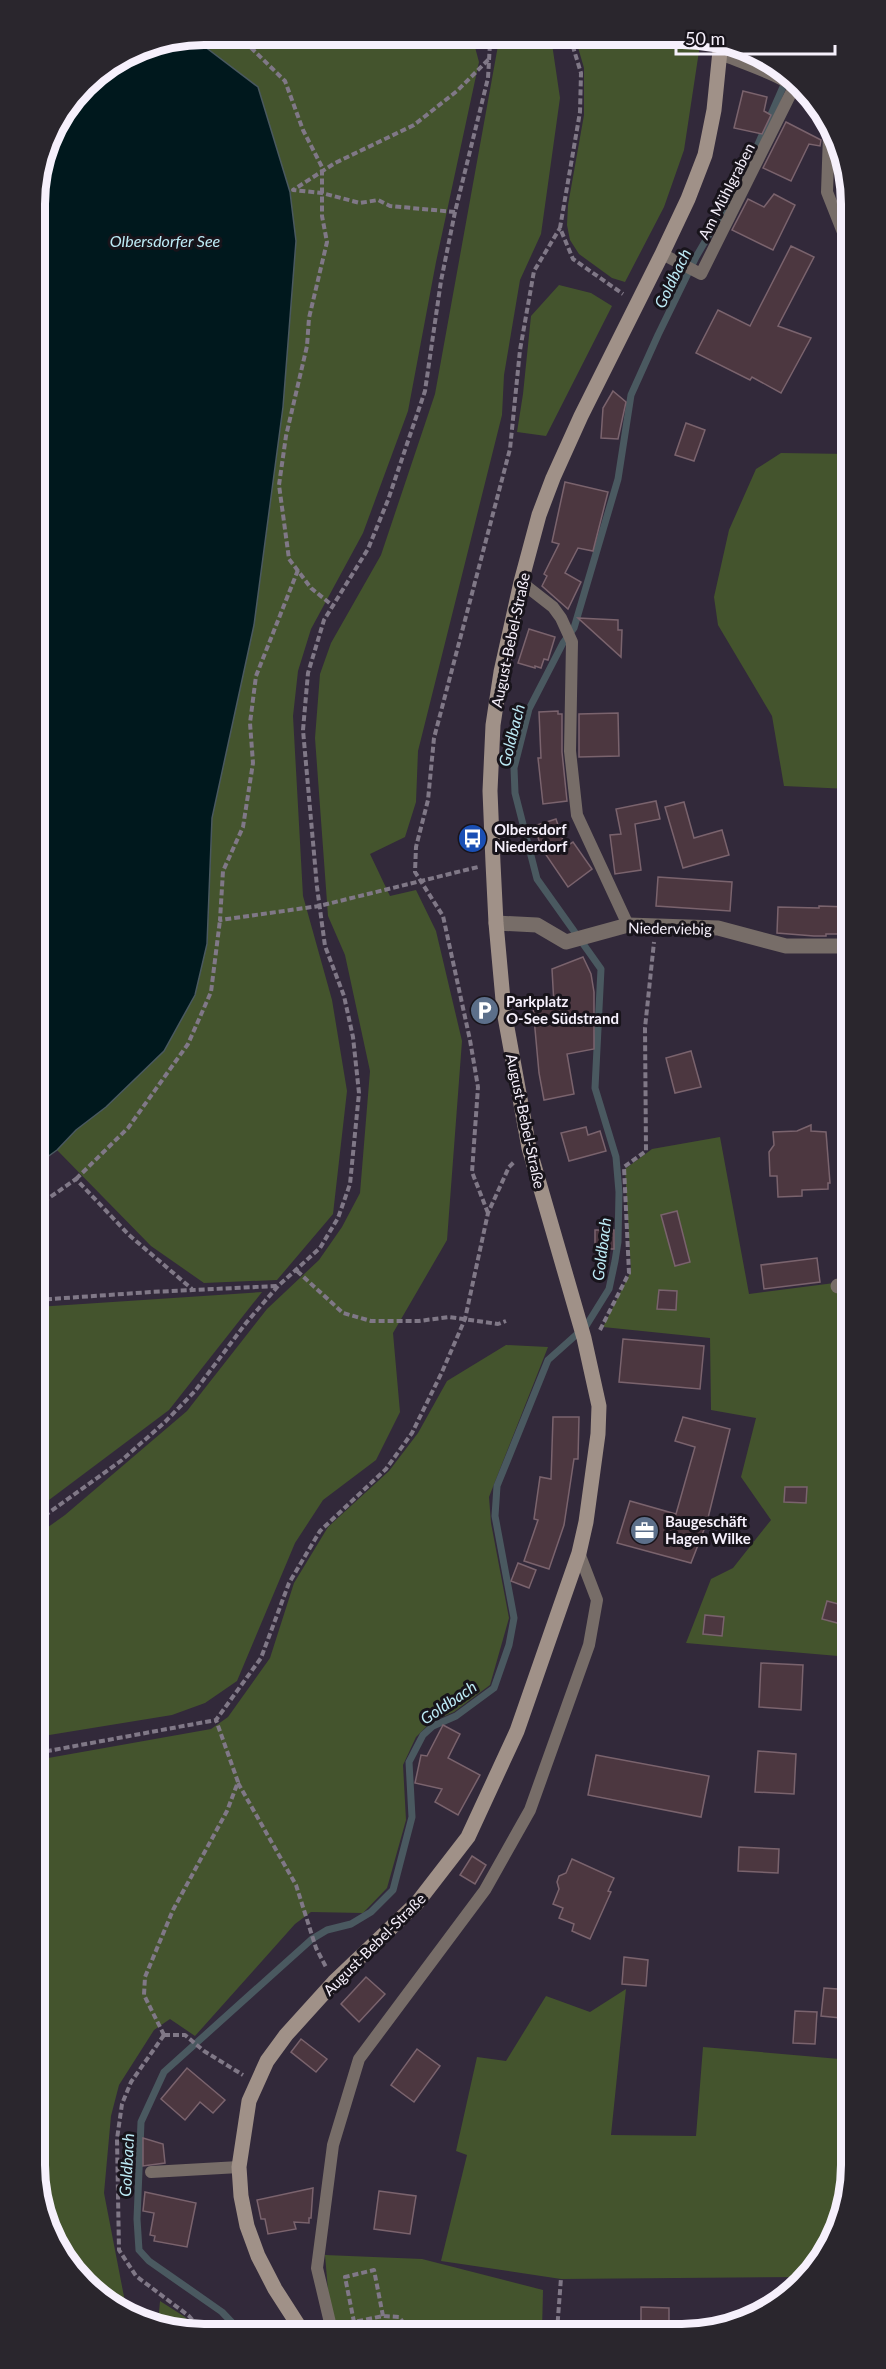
<svg xmlns="http://www.w3.org/2000/svg" width="886" height="2369" font-family="Lato,sans-serif">
  <rect width="100%" height="100%" fill="#32293a"/>
  <!-- green -->
  <g fill="#44542d">
    <path d="M204 35 472 36 479 62 436 262 408 411 363 533 311 629 298 671 293 716 303 896 332 1000 347 1091 333 1214 277 1280 204 1283 151 1246 57 1150 76 1130 106 1107 164 1051 207 944 212 818 254 625 283 407 296 241 258 87 192 37Z"/>
    <path d="M497 36 551 37 560 98 541 234 520 280 504 375 502 415 418 751 416 802 405 837 370 854 390 896 416 890 436 931 462 1041 447 1240 393 1333 400 1412 376 1460 323 1500 295 1543 237 1681 205 1703 172 1715 37 1737V1535L65 1515 187 1411 267 1309 319 1260 342 1227 360 1193 370 1071 345 955 328 916 315 738 320 674 331 643 381 555 435 394 499 40Z"/>
    <path d="M575 37 701 38 684 150 664 207 625 282 612 278 579 254 570 240 567 225 568 205 584 115V68Z"/>
    <path d="M559 285 591 293 612 306 546 436 517 432 523 394 531 316Z"/>
    <path d="M781 453 849 454V789L784 786 772 716 718 625 714 597 729 530 756 469Z"/>
    <path d="M720 1137 749 1294 850 1281V1657L686 1643 711 1579 733 1568 771 1520 741 1477 756 1418 711 1410 710 1338 603 1327 631 1271 625 1169 652 1149Z"/>
    <path d="M262 1292 169 1410 37 1509V1307Z"/>
    <path d="M506 1345 548 1347 489 1497 491 1523 509 1618 490 1685 454 1712 431 1722 416 1737 403 1765 406 1820 387 1888 363 1913 311 1912 295 1924 195 2036 170 2019 154 2030 119 2085 111 2116 104 2193 126 2307 84 2285 38 2198 37 1760 211 1729 228 1717 270 1658 294 1583 328 1527 389 1471 418 1433 447 1381Z"/>
    <path d="M626 1989 611 2135 696 2136 703 2047 851 2060V2176L839 2229 808 2277 561 2279 441 2261 467 2155 456 2151 477 2057 506 2061 546 1996 590 2012Z"/>
    <path d="M325 2255 422 2259 543 2290 542 2331H339L329 2302Z"/>
    <path d="M160 2301 185 2317 196 2331H171L158 2324Z"/>
  </g>
  <!-- water -->
  <path fill="#00181d" stroke="#4a5960" stroke-width="1.5" d="M192 37 258 87 290 192 296 241 283 407 254 625 212 818 207 944 195 995 164 1051 106 1107 76 1130 57 1150 36 1165 35 193 52 129 92 77 140 47Z"/>
  <g fill="none" stroke-linecap="round" stroke-linejoin="round">
    <!-- stream -->
    <g stroke="#4a5960" stroke-width="7">
      <path d="M752 158 786 80"/>
      <path d="M240 2331 222 2312 149 2261 139 2250 137 2219 141 2122 164 2072 312 1939 327 1930 351 1924 371 1912 393 1890 412 1817 409 1762 423 1735 433 1726 456 1716 494 1688 509 1645 514 1618 495 1516 497 1486 548 1360 586 1326 609 1289 615 1261 618 1242 619 1192 616 1157 595 1088 601 969 537 879 515 793 514 768 529 709 563 643 574 628 618 479 631 395 658 335 696 257 746 171"/>
    </g>
  </g>
  <!-- building -->
  <g fill="#4c3740" stroke="#7a636d" stroke-width="1.5">
    <path d="M743 91 767 97 764 111 771 115 762 134 734 128Z"/>
    <path d="M786 122 821 140 820 146 809 144 791 181 763 168Z"/>
    <path d="M774 194 795 205 773 250 732 230 748 199 764 207Z"/>
    <path d="M791 246 814 257 778 326 811 338 781 393 752 377 750 380 696 353 718 310 750 326Z"/>
    <path d="M613 391 626 402 618 439 601 438 603 408Z"/>
    <path d="M686 423 705 430 694 461 675 455Z"/>
    <path d="M565 482 608 492 593 551 578 548 565 573 581 582 568 609 542 586 547 576 544 574 559 544 552 542Z"/>
    <path d="M578 618 618 620V630H622L621 657Z"/>
    <path d="M529 629 555 637 548 660 544 659 541 668 535 666V668L518 663Z"/>
    <path d="M558 711V714H562V752L567 801 543 804 538 758H541L539 712Z"/>
    <path d="M618 713 619 756 579 757V714Z"/>
    <path d="M656 801 660 819 635 824 641 870 615 874 610 835 621 834 616 809Z"/>
    <path d="M684 802 694 838 722 830 729 855 683 868 665 807Z"/>
    <path d="M556 819 565 847 573 842 592 869 568 887 542 849 534 826Z"/>
    <path d="M658 877 732 882 730 911 656 906Z"/>
    <path d="M819 906 849 907V934H826V936H814L777 933 778 907 819 908Z"/>
    <path d="M583 957 591 974 594 992V1049L567 1054 574 1094 544 1100 539 1073 533 1007 554 1005 552 969Z"/>
    <path d="M691 1051 701 1087 675 1093 666 1058Z"/>
    <path d="M811 1125V1131L826 1132 830 1183H828V1189L802 1190V1196L778 1197 777 1176H770L769 1152 774 1145 773 1132 797 1131Z"/>
    <path d="M586 1127 588 1135 600 1131 606 1151 569 1161 561 1133Z"/>
    <path d="M677 1211 690 1262 675 1266 661 1215Z"/>
    <rect x="595" y="1230" width="19" height="19"/>
    <path d="M817 1258 820 1282 764 1289 761 1265Z"/>
    <path d="M659 1290 677 1291 676 1310 657 1309Z"/>
    <path d="M623 1339 704 1346 700 1389 619 1382Z"/>
    <path d="M553 1417H579L578 1459H574L564 1525 549 1569 524 1561 538 1520 534 1519 540 1477 551 1479Z"/>
    <path d="M683 1417 730 1429 707 1522 691 1563 617 1543 630 1501 676 1514 695 1447 675 1441Z"/>
    <path d="M785 1487H807L806 1503 784 1502Z"/>
    <path d="M518 1563 536 1570 529 1588 511 1581Z"/>
    <path d="M827 1601 846 1606 841 1624 822 1619Z"/>
    <path d="M705 1615 724 1617 722 1636 703 1634Z"/>
    <path d="M761 1663 803 1665 801 1710 759 1707Z"/>
    <path d="M443 1725 460 1734 448 1758 480 1775 458 1815 435 1802 442 1789 415 1783 421 1755 427 1756Z"/>
    <path d="M758 1751 796 1754 794 1794 755 1792Z"/>
    <path d="M596 1755 709 1776 701 1817 588 1795Z"/>
    <path d="M739 1847 779 1849 778 1873 738 1871Z"/>
    <path d="M472 1856 486 1865 475 1884 460 1875Z"/>
    <path d="M572 1859 614 1878 608 1891 611 1892 590 1939 572 1931 574 1924 559 1918 563 1908 553 1904 559 1889 557 1882 559 1876 566 1873Z"/>
    <path d="M624 1957 648 1960 646 1986 622 1984Z"/>
    <path d="M366 1977 385 1994 359 2022 341 2004Z"/>
    <path d="M824 1988 851 1990V2019L821 2016Z"/>
    <path d="M795 2011 817 2012 815 2044 793 2043Z"/>
    <path d="M301 2039 327 2059 316 2072 291 2052Z"/>
    <path d="M417 2049 440 2066 414 2102 391 2085Z"/>
    <path d="M187 2068 225 2100 213 2113 200 2102 185 2120 161 2099Z"/>
    <path d="M143 2138 163 2144 165 2163 143 2166Z"/>
    <path d="M313 2188 311 2218H309V2223L294 2222 296 2229 268 2234 265 2219H261L257 2200Z"/>
    <path d="M379 2191 416 2196 410 2234 374 2229Z"/>
    <path d="M145 2192 196 2203 187 2247 154 2241 155 2236 150 2235 154 2213 143 2211Z"/>
    <path d="M641 2307 669 2308V2331H641Z"/>
  </g>
  <g fill="none" stroke-linecap="round" stroke-linejoin="round">
    <!-- path -->
    <g stroke="#807887" stroke-width="4" stroke-dasharray="6 3" stroke-linecap="butt">
      <path d="M238 35 285 81 303 130 322 167V216L327 242 309 318 307 346 286 436 279 485 289 559 311 588 333 606"/>
      <path d="M570 37 581 73 580 112 560 228 573 259 623 294"/>
      <path d="M455 212 390 206 378 200 360 203 322 193 293 190 335 163 414 125 457 91 489 59"/>
      <path d="M298 570 256 676 250 723 253 763 243 827 223 871 220 920 319 906 478 867"/>
      <path d="M76 1179 128 1128 188 1044 211 992 220 920"/>
      <path d="M36 1207 76 1179 129 1235 192 1289"/>
      <path d="M488 1213 472 1172 478 1087 470 1040 443 916 415 872 416 847 428 800 434 738 510 449 520 350 534 271 560 228"/>
      <path d="M297 1271 343 1313 371 1321H419L449 1317 498 1324 506 1321"/>
      <path d="M37 1300 151 1292 277 1286"/>
      <path d="M600 1330 629 1273 624 1167 646 1151 645 1028 654 942"/>
      <path d="M37 1521 122 1460 165 1422 195 1391 246 1323 278 1286 320 1248 338 1218 350 1184 359 1093 353 1037 344 996 325 946 317 887 303 730 308 673 324 620 368 549 388 500 425 391 441 281 455 212 488 78 490 43 488 36"/>
      <path d="M37 1753 216 1720 261 1658 289 1583 320 1531 386 1469 412 1433 442 1372 465 1319 488 1213 509 1167 515 1161"/>
      <path d="M238 1783 296 1885 316 1948 326 1967"/>
      <path d="M164 2035 131 2082 122 2104 117 2139 119 2250 136 2276 189 2316 202 2331"/>
      <path d="M164 2035 144 1995 145 1977 173 1910 227 1811 238 1782 216 1720"/>
      <path d="M164 2035H185L204 2051 243 2075"/>
      <path d="M383 2316 374 2270 345 2277 354 2322 383 2316 399 2317 410 2331"/>
      <path d="M557 2331 561 2278"/>
    </g>
    <!-- lane -->
    <g stroke="#776d68" stroke-width="12">
      <path d="M720 54C750 66 782 76 808 95"/>
      <path d="M829 134 827 192 848 245"/>
      <path d="M662 254 701 274 797 81"/>
      <path d="M521 582 553 607 561 618 572 642 570 751 577 815 628 925"/>
      <path d="M151 2172 239 2167"/>
      <path d="M332 2331 317 2268 333 2145 359 2059 485 1890 530 1810 589 1645 597 1600 579 1553"/>
    </g>
    <!-- street -->
    <g stroke="#776d68" stroke-width="15">
      <path d="M496 923 537 925 566 942 628 925 718 928 786 946H849"/>
      <path d="M838 1286H850"/>
    </g>
    <!-- secondary -->
    <path stroke="#a09188" stroke-width="15" d="M302 2331 275 2289 258 2256 247 2226 241 2196 239 2167 249 2101 267 2061 286 2035 334 1982 417 1903 468 1837 517 1731 579 1553 586 1522 598 1434 599 1406 584 1338 529 1148 504 1011 496 923 493 863 490 791 493 725 501 672 521 582 539 515 553 478 581 416 662 254 688 199 705 155 714 110 721 41"/>
  </g>
  <!-- icons -->
  <defs>
    <symbol id="bus-disc" viewBox="-11 -11 22 22"><circle r="9.5" fill="#1a4fb4" stroke="#18141b"/><path d="M-5-6H5V4H4V6H2V4H-2V6H-4V4H-5ZM-3.5-4V0h7V-4ZM-3.5 1.2v1.5H-2V1.2ZM2 1.2v1.5H3.5V1.2Z" fill="#fff"/></symbol>
    <symbol id="parking-disc" viewBox="-11 -11 22 22"><circle r="9.5" fill="#5c6f8a" stroke="#18141b"/><path d="M-3.5-5.5H1a3.5 3.5 0 0 1 0 7H-1V5.5H-3.5ZM-1-3.4V-.6H.8a1.4 1.4 0 0 0 0-2.8Z" fill="#fff"/></symbol>
    <symbol id="office-disc" viewBox="-11 -11 22 22"><circle r="9.5" fill="#5c6f8a" stroke="#18141b"/><path d="M-6-3h4V-5.5h4V-3h4V5H-6ZM-1-4.5V-3h2v-1.5ZM-6 0V1H6V0Z" fill="#fff"/></symbol>
  </defs>
  <g fill-rule="evenodd">
    <use href="#bus-disc" x="456" y="822" width="33" height="33"/>
    <use href="#parking-disc" x="468" y="994" width="33" height="33"/>
    <use href="#office-disc" x="628" y="1514" width="33" height="33"/>
  </g>
  <g text-anchor="middle" dominant-baseline="central" stroke-width="6" stroke-linejoin="round" paint-order="stroke">
    <!-- street labels -->
    <g font-size="15" fill="#f6f0fc" stroke="#18141b">
      <text transform="translate(726 191) rotate(-63)">Am Mühlgraben</text>
      <text transform="translate(510 640) rotate(-78)">August-Bebel-Straße</text>
      <text transform="translate(670 928) rotate(1)">Niederviebig</text>
      <text transform="translate(526 1121) rotate(78)">August-Bebel-Straße</text>
      <text transform="translate(374 1944) rotate(-45)">August-Bebel-Straße</text>
    </g>
    <!-- poi labels -->
    <g font-size="15" font-weight="bold" fill="#f6f0fc" stroke="#18141b" text-anchor="start">
      <text x="494" y="829">Olbersdorf<tspan x="494" dy="17">Niederdorf</tspan></text>
      <text x="506" y="1001">Parkplatz<tspan x="506" dy="17">O-See Südstrand</tspan></text>
      <text x="665" y="1521">Baugeschäft<tspan x="665" dy="17">Hagen Wilke</tspan></text>
    </g>
    <!-- water labels -->
    <g font-size="16" font-style="italic" fill="#bdebf6" stroke="#18141b">
      <text x="165" y="240">Olbersdorfer See</text>
      <text transform="translate(672 278) rotate(-64)">Goldbach</text>
      <text transform="translate(511 735) rotate(-76)">Goldbach</text>
      <text transform="translate(601 1249) rotate(-83)">Goldbach</text>
      <text transform="translate(448 1702) rotate(-34)">Goldbach</text>
      <text transform="translate(126 2165) rotate(-87)">Goldbach</text>
    </g>
  </g>
  <!-- crop -->
  <path d="M0 0H886V2369H0ZM204 45H682A159 159 0 0 1 841 204V2165A159 159 0 0 1 682 2324H204A159 159 0 0 1 45 2165V204A159 159 0 0 1 204 45Z" fill="#2a262d" fill-rule="evenodd"/>
  <path fill="none" stroke="#f6f0fc" stroke-width="8" d="M204 45H682A159 159 0 0 1 841 204V2165A159 159 0 0 1 682 2324H204A159 159 0 0 1 45 2165V204A159 159 0 0 1 204 45Z"/>
  <!-- scale -->
  <path d="M676 45v9h159v-9" fill="none" stroke="#f6f0fc" stroke-width="3"/>
  <text x="685" y="45" font-size="18" fill="#f6f0fc" stroke="#18141b" stroke-width="4.5" paint-order="stroke">50 m</text>
</svg>
